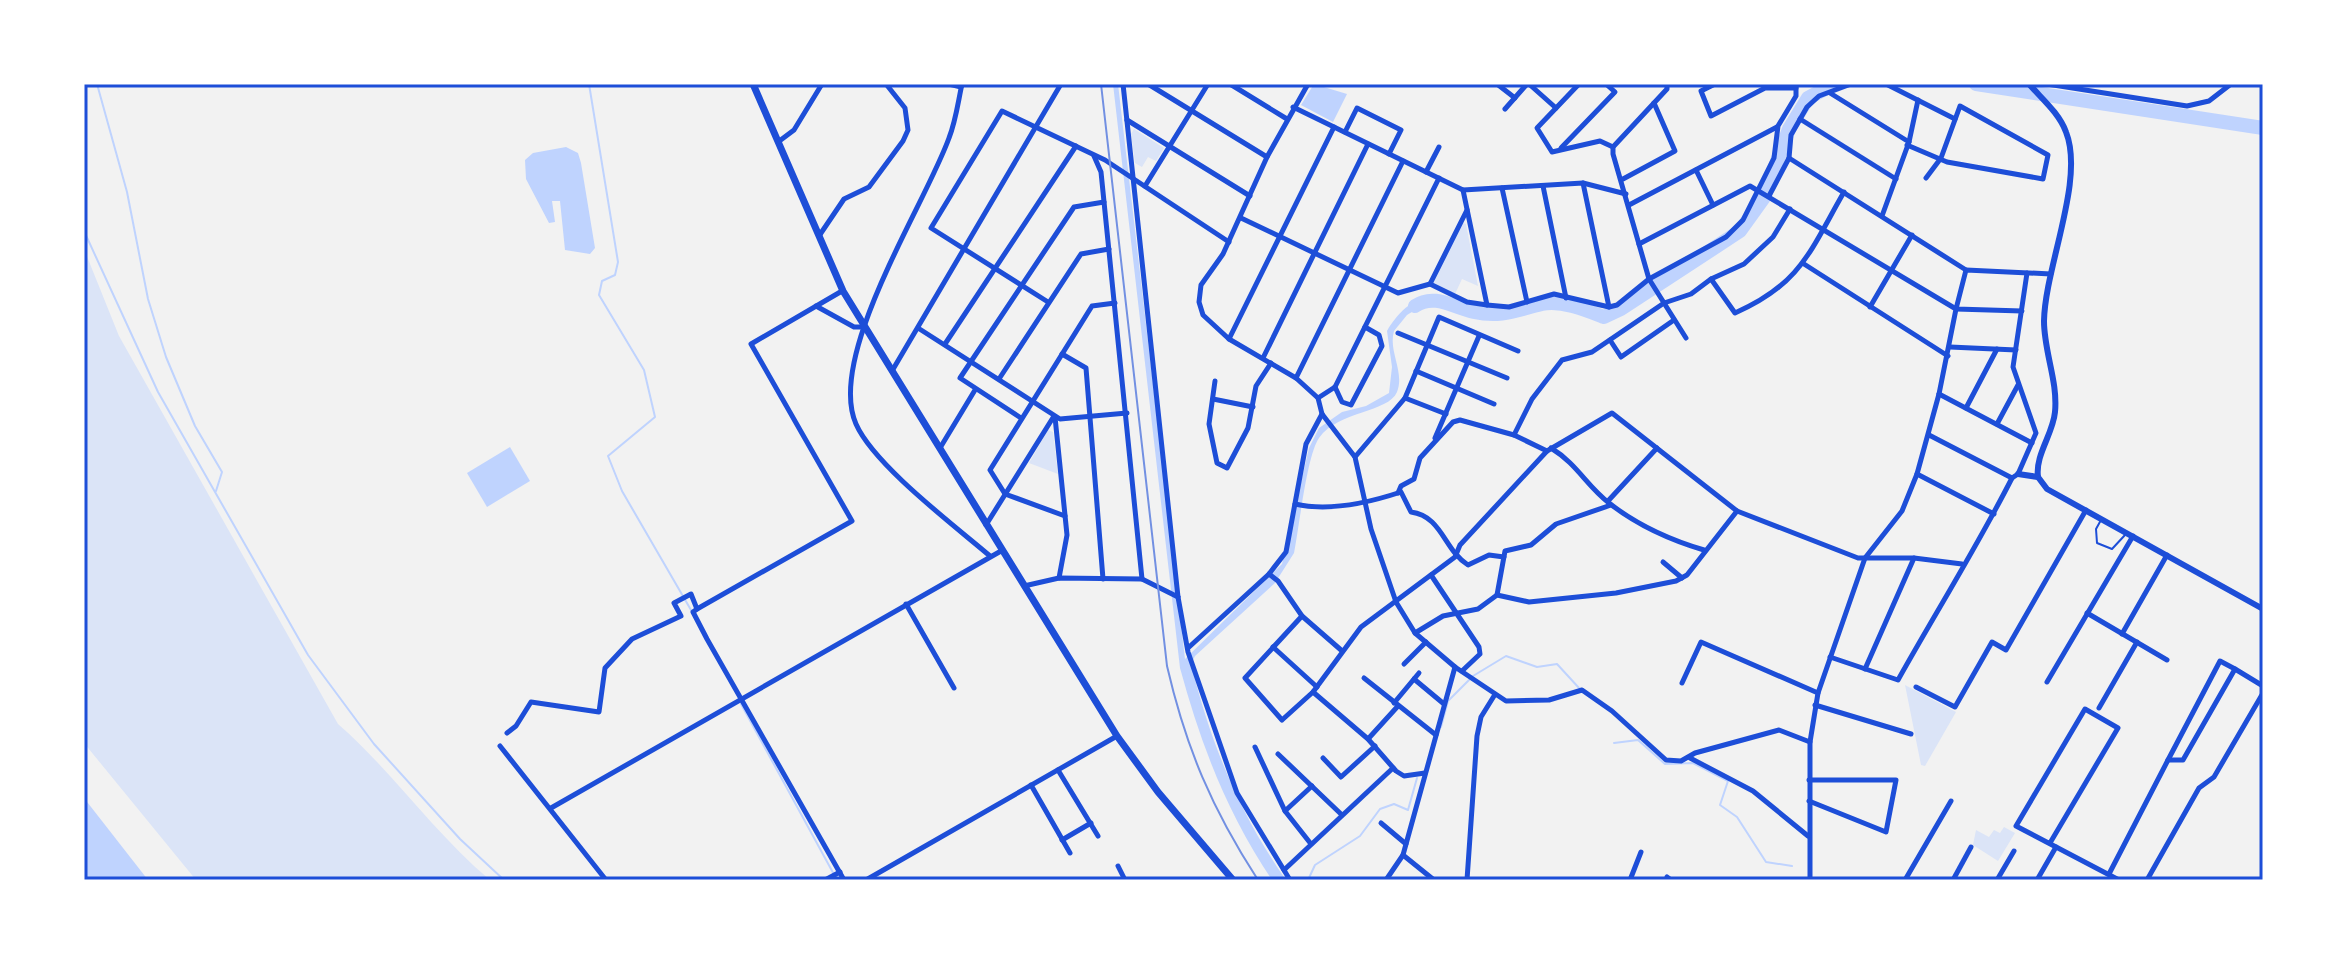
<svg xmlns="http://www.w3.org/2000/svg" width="2347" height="964" font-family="'Zilla Slab',serif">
  <rect width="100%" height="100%" fill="#f2f2f2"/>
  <!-- green -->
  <g fill="#dbe4f7">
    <path d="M1134 129 1164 148 1156 161 1148 157 1142 167 1135 163 1131 134Z"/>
    <path d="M1461 222 1466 224 1478 286 1462 279 1455 294 1432 283Z"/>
    <path d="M84 249 119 336 338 724C393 772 434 833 490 880H196L84 743Z"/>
    <path d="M1048 430 1053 432 1058 474 1029 463Z"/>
    <path d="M1905 685 1956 712 1925 766 1921 765Z"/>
    <path d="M2004 827 2015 833 1998 861 1973 845 1976 830 1989 837 1994 830 2000 833Z"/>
  </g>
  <!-- water -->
  <g fill="#bfd3fe">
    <path d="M1113 84H1118L1185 659 1282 564 1309 448 1319 428 1342 412 1366 406 1389 393 1392 367 1387 331C1397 314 1414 295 1436 297L1407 315 1394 331C1388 351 1405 372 1397 392 1388 413 1339 410 1319 438 1307 455 1299 528 1294 553L1275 583 1195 656 1191 664C1211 744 1239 813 1286 880H1272C1227 813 1201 745 1180 668Z"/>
    <path d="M1314 84 1347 94 1333 122 1301 105Z"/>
    <path d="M566 147 578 153 581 163 595 248 590 254 565 250 560 201H552L555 222 549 223 526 179 525 160 533 153Z"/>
    <path d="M510 447 530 481 487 507 467 473Z"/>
    <path d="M84 798 148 880H84Z"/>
  </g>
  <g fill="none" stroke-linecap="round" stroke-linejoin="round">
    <!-- stream -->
    <g stroke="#bfd3fe" stroke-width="2">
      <path d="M97 84 127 192 148 299 166 357 195 426 222 472 216 491"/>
      <path d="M589 84 618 262 615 275 602 281 599 295 644 370 655 417 608 456 622 491 691 610"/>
      <path d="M84 231 158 392 308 655 374 744 460 839 504 880"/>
      <path d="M741 704 837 880"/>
      <path d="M1441 727 1448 701 1473 676 1506 656 1537 667 1557 664 1579 688"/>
      <path d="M1614 743 1638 740 1665 764 1693 763 1728 781 1720 805 1737 817 1766 862 1792 866"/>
      <path d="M1308 880 1315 865 1360 836 1380 809 1394 804 1408 810 1417 778"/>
    </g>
    <!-- river -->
    <g stroke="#bfd3fe" stroke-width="14">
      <path d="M1976 84 2263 128"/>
      <path d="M1415 306C1434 293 1453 307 1474 312 1501 318 1517 310 1542 304 1562 300 1586 310 1604 317L1621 309 1740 231 1763 199 1789 129 1808 98 1834 84"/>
    </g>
    <!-- service -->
    <path stroke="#1d4ed8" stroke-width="2" d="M2101 520 2096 529 2097 543 2112 549 2125 535"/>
    <!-- minor -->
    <g stroke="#1d4ed8" stroke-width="5">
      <path d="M949 84 961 87"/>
      <path d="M962 84C958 102 956 120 949 138 925 205 826 356 856 424 874 465 955 526 990 556"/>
      <path d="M1123 84 1178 597 1188 652 1237 793 1290 880"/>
      <path d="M1148 84 1267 157"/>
      <path d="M1230 84 1287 119"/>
      <path d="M1308 84 1267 157 1223 254 1201 285 1199 302 1203 315 1229 339 1296 378 1318 398 1322 414 1355 457 1371 529 1396 602 1415 633 1455 667 1506 701 1549 700 1582 690 1612 711 1666 760 1681 761 1695 753 1779 730 1810 742"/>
      <path d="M1497 84 1515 98"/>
      <path d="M1529 84 1556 108"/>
      <path d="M1579 84 1537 128 1552 152 1600 141 1613 147"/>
      <path d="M1667 84V89L1613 147V154L1649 279 1686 338"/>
      <path d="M1715 84 1701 91 1711 116 1765 88H1796"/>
      <path d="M1886 84 1955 119"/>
      <path d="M2047 84 2187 106 2209 101 2231 84"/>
      <path d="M1830 93 1909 142"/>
      <path d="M1293 107 1463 190 1583 183 1626 194"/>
      <path d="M1505 109 1527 84"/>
      <path d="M1800 119 1896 179"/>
      <path d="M1127 120 1250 196"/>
      <path d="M1345 132 1357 108 1401 130 1389 154"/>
      <path d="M778 142 794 130 822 84"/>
      <path d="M1907 145 1947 162 2043 179 2048 155 1960 106 1941 158 1926 178"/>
      <path d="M1561 148 1615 92 1606 84"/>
      <path d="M1094 156 1101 172 1142 579"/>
      <path d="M1789 158 1966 270"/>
      <path d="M1696 170 1713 205"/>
      <path d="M1426 172 1439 147"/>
      <path d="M1623 179 1675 151 1654 103"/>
      <path d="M1583 183 1609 307"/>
      <path d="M1145 186 1208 84"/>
      <path d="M1543 186 1566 298"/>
      <path d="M1502 188 1527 302"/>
      <path d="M1463 190 1487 305"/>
      <path d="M1769 196 1789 158 1791 135 1807 107 1819 96 1851 84"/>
      <path d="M1629 205 1777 127"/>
      <path d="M1882 216 1909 142 1918 100"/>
      <path d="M1241 218 1398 293 1430 284 1467 302 1487 305 1509 307 1554 294 1609 307 1617 305 1649 279 1726 237 1743 220 1774 158 1778 126 1796 96V84"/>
      <path d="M819 236 844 199 869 187 903 141 908 130 905 108 886 84"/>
      <path d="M1639 244 1750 186 1956 309 1939 394 1917 474 1902 511 1865 558 1818 693 1810 742V880"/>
      <path d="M1804 264 1948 356"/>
      <path d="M1711 279 1735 313C1801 284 1810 251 1844 192"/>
      <path d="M1430 284 1467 210"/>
      <path d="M1048 302 931 228 1002 111 1105 160 1229 242"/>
      <path d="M816 306 854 327H864"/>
      <path d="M1870 307 1912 235"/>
      <path d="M2022 311 1956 309 1966 270 2051 274"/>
      <path d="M918 328 1060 419 1127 413"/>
      <path d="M1398 333 1507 378"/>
      <path d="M1229 339 1334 127"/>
      <path d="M1610 340 1621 357 1674 320"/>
      <path d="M945 344 1076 146"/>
      <path d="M1950 347 2016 350"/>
      <path d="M1062 354 1086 368 1103 579"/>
      <path d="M1263 358 1368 144"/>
      <path d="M892 371 1061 84"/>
      <path d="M1416 371 1494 404"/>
      <path d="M1296 378 1403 161"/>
      <path d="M999 379 1081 254 1109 249"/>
      <path d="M1215 381 1209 424 1217 463 1227 468 1248 428 1256 386 1271 363"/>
      <path d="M1335 387 1342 402 1351 405 1382 346 1379 335 1365 327"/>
      <path d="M1939 394 2032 443"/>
      <path d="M1318 398 1335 387 1439 178"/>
      <path d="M1405 398 1446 414"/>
      <path d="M1213 399 1253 407"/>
      <path d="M1966 408 1997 349"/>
      <path d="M1055 417 1067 535 1059 578"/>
      <path d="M1021 418 960 378 1074 207 1104 202"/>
      <path d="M1997 424 2018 385"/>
      <path d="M1514 435 1532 399 1562 360 1592 352 1664 303 1691 294 1711 279 1744 264 1773 237 1790 209"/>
      <path d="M1929 435 2012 478"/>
      <path d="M1435 438 1479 336"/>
      <path d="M940 448 975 390"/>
      <path d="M1551 448C1577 464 1586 485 1609 503 1637 525 1670 540 1704 550"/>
      <path d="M1355 457 1405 398 1439 317 1518 351"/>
      <path d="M1917 474 1994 514"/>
      <path d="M1398 493 1401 486 1414 479 1420 458 1453 422 1460 420 1514 435 1547 451"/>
      <path d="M1608 501 1657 448"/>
      <path d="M1295 504C1330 512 1368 503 1401 492L1411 512C1442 516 1444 550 1468 565L1489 555 1504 557"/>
      <path d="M1065 516 1005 494 990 470 1092 306 1115 303"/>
      <path d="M986 525 1054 416"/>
      <path d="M1663 562 1682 578"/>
      <path d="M1269 574 1278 581 1302 616 1341 650"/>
      <path d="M1431 575 1479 647 1480 654 1462 671"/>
      <path d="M1024 586 1059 578 1142 579 1178 597"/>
      <path d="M1497 595 1505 551 1531 545 1556 524 1611 505"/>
      <path d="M906 604 954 688"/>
      <path d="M697 609 852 521 751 344 842 291"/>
      <path d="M2087 613 2167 660"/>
      <path d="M1302 616 1245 678 1282 720 1313 692 1361 627 1455 557 1460 545 1547 451 1612 413 1737 511 1858 558H1914L1962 564"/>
      <path d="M1415 633 1443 616 1478 609 1497 595 1529 602 1616 593 1676 581 1687 575 1737 511"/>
      <path d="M2122 634 2167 555"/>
      <path d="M1273 647 1317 687"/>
      <path d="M1188 648 1269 574 1286 552 1306 444 1322 414"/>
      <path d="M1830 657 1898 680C1936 612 1977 547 2012 478L2018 474 2036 433 2013 367 2027 273"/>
      <path d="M1404 664 1426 642"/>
      <path d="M1865 669 1914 558"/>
      <path d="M1364 678 1436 735"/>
      <path d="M1414 679 1444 704"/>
      <path d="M2047 682 2133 536"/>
      <path d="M1682 683 1701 642 1818 693"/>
      <path d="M1916 687 1955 707 1992 642 2006 650 2086 510"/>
      <path d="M1313 692 1368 739 1396 771 1404 776 1425 773"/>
      <path d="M1394 703 1419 673"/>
      <path d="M1815 705 1911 734"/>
      <path d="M2099 708 2137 642"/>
      <path d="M507 733 516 726 531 702 599 712 605 668 632 639 681 616 674 603 691 594 697 609 693 612 707 639 844 880"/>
      <path d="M1368 739 1398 706"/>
      <path d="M500 746 606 880"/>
      <path d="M1255 747 1285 811 1311 844"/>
      <path d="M1278 754 1342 815"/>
      <path d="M1323 758 1341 777 1375 746"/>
      <path d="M1690 758 1753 791 1808 836"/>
      <path d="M2168 760 2220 661 2235 669"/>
      <path d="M1058 770 1098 836"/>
      <path d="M1809 780H1896L1886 832 1809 801"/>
      <path d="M1031 785 1070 853"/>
      <path d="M551 808 1001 551"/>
      <path d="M1285 811 1312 786"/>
      <path d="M1381 823 1406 844"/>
      <path d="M1062 840 1091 823"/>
      <path d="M2050 843 2118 728 2085 709 2016 826 2119 880"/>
      <path d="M1118 866 1125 880"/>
      <path d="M1284 870 1393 768"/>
      <path d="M2109 874 2168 760H2183L2235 669 2263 686"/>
      <path d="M1667 877 1671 880"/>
      <path d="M825 880 840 872"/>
      <path d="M866 880 1117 736"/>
      <path d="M1386 880 1403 855"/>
      <path d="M1434 880 1403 855 1455 667"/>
      <path d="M1467 880 1477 736 1481 717 1494 696"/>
      <path d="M1630 880 1641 852"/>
      <path d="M1905 880 1951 801"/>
      <path d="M1953 880 1971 847"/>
      <path d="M1997 880 2014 851"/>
      <path d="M2037 880 2056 847"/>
      <path d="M2147 880 2199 788 2214 777 2263 693"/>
    </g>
    <!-- tertiary -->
    <g stroke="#1d4ed8" stroke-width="6">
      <path d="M2029 84C2042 99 2059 113 2066 132 2085 180 2045 267 2044 321 2044 352 2058 381 2055 412 2053 434 2035 455 2038 477"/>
      <path d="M2018 474 2038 477 2047 489 2263 609"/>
    </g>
    <!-- primary -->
    <path stroke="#1d4ed8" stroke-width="7" d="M753 84 843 291 1117 736 1158 792 1233 880"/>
    <!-- rail -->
    <path stroke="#7290e2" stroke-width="2" d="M1101 84 1167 666C1186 748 1212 809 1258 880"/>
  </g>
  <!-- border -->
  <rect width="2347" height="964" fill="none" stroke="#ffffff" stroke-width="172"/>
  <rect x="86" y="86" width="2175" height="792" fill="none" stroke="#1d4ed8" stroke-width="3"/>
</svg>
